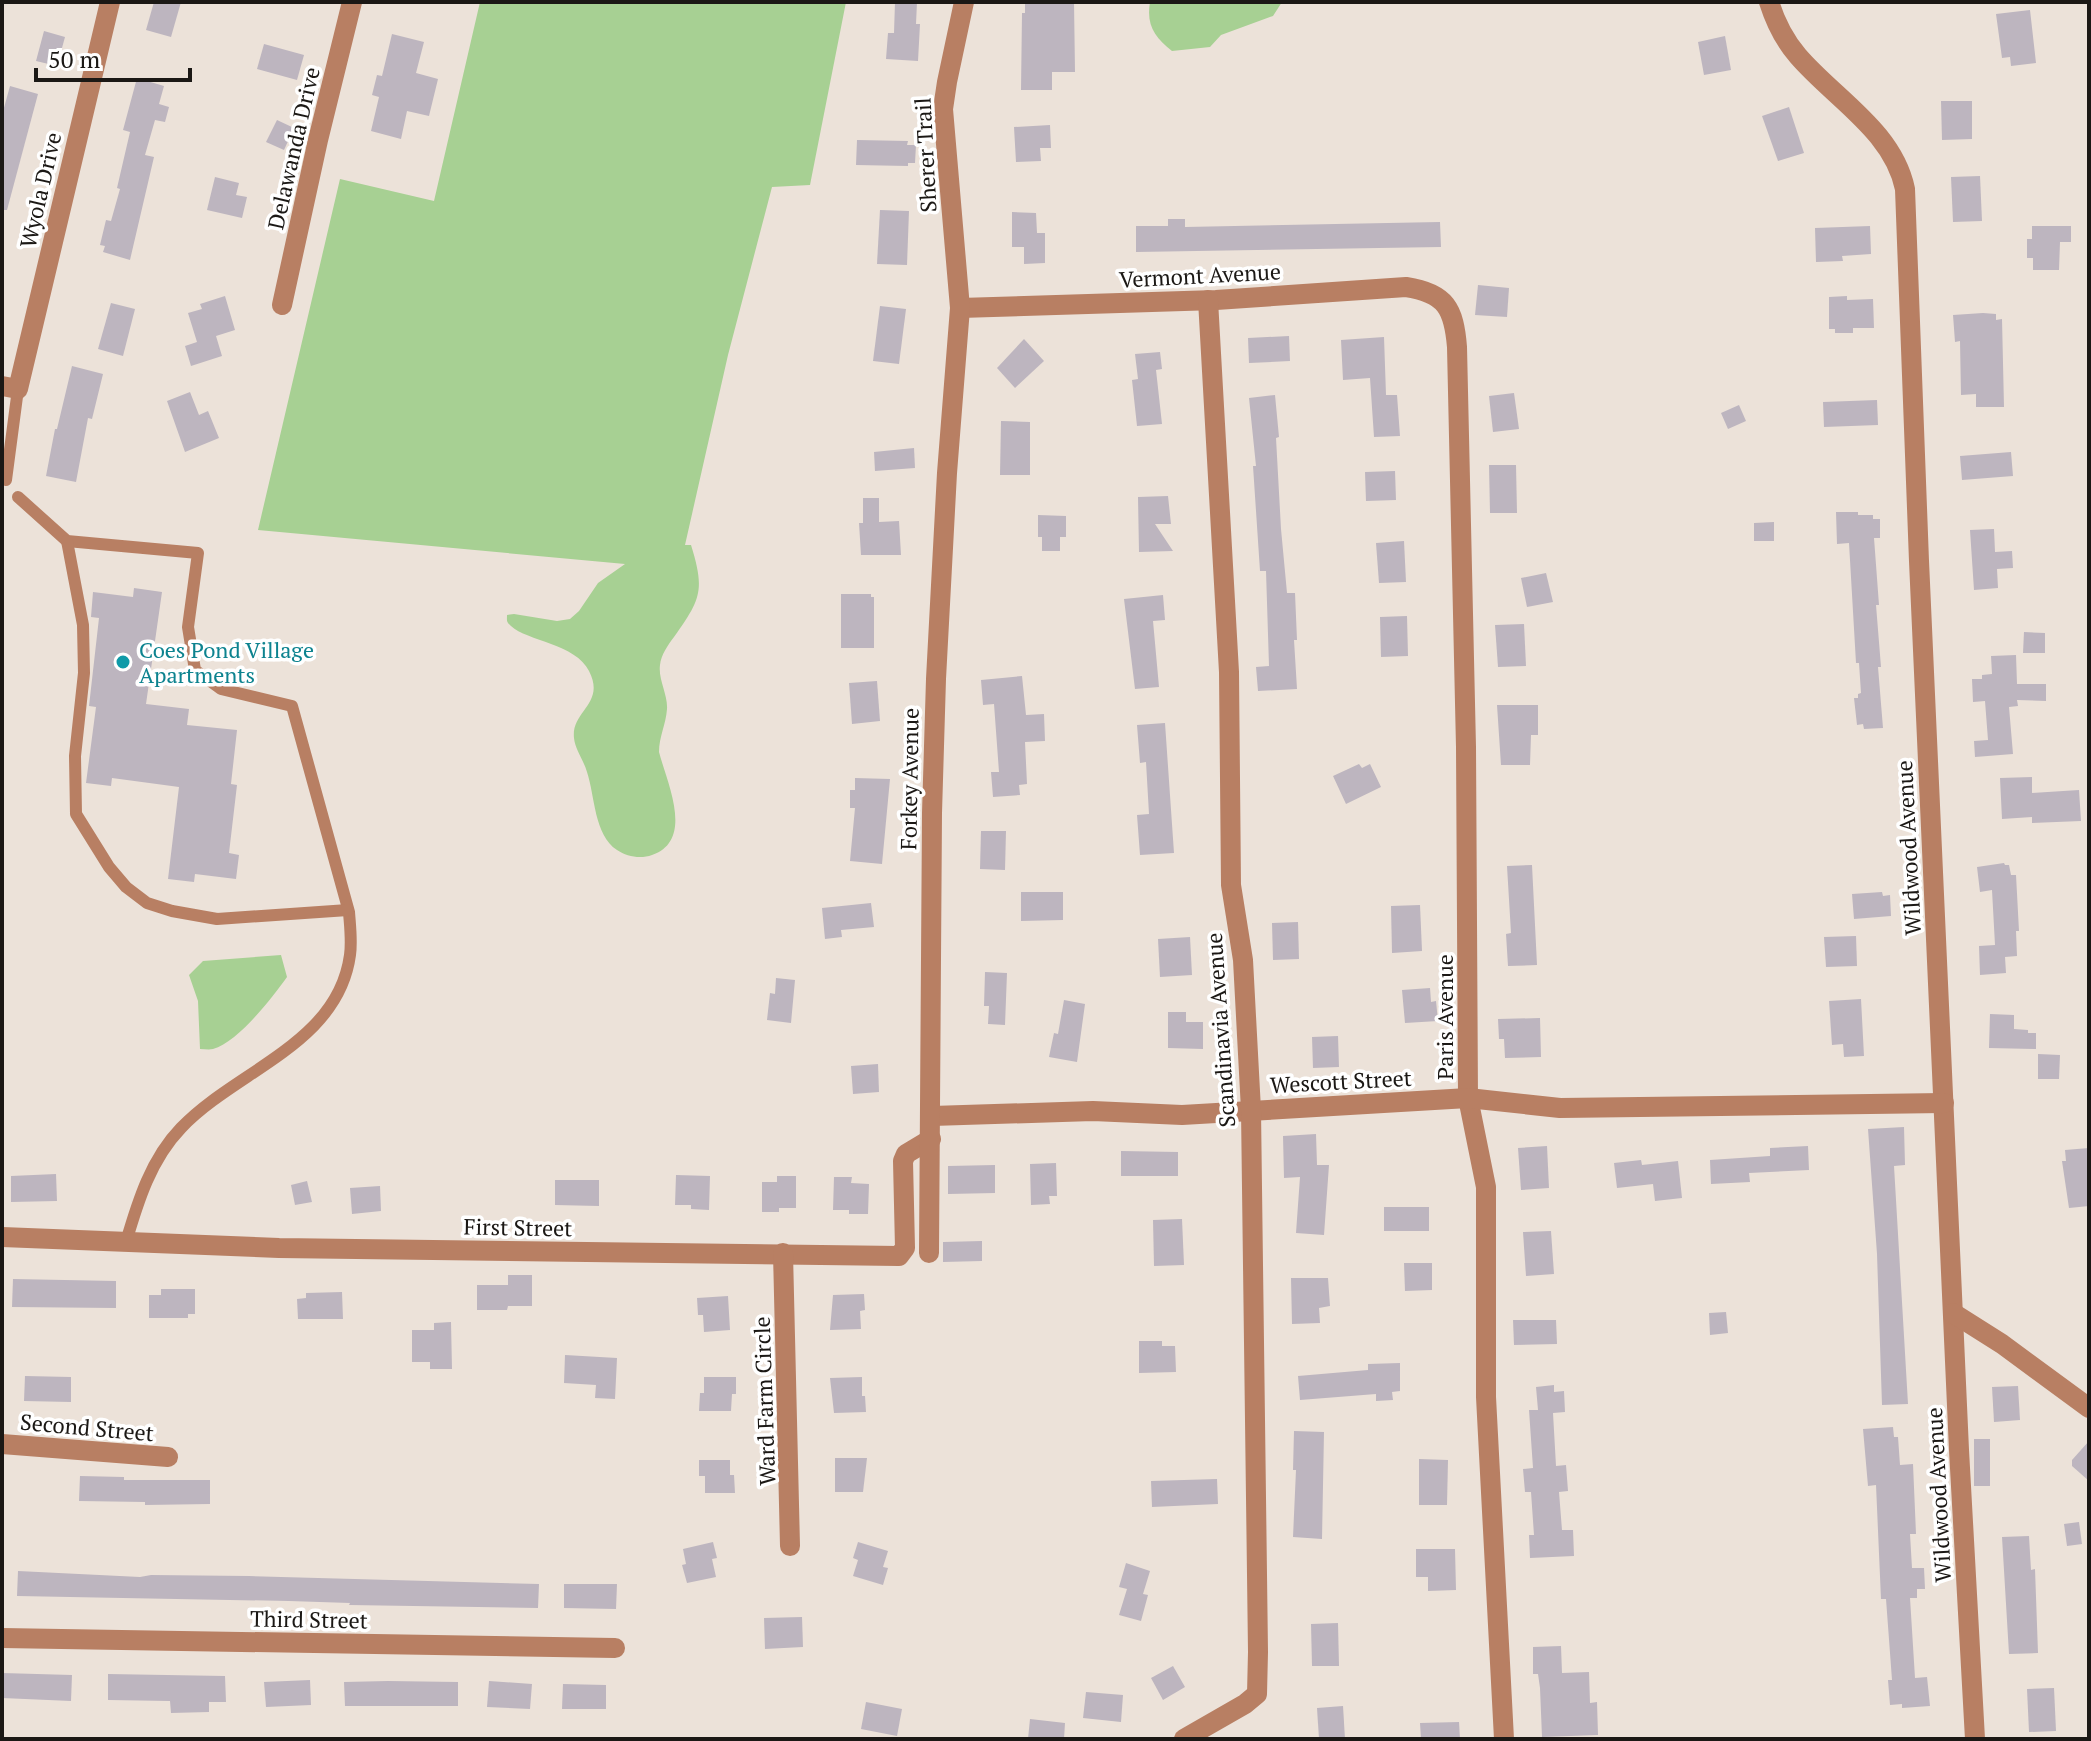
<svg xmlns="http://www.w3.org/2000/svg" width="2091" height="1741" font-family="'PT Serif',serif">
  <rect width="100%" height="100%" fill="#ece2d9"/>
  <!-- green -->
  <g fill="#a7d093">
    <path d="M480 2H846L810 185 772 187 728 355 685 545H691C705 590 701 599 674 637 668 645 661 655 660 665 658 679 668 695 667 709 666 724 659 737 659 752 667 783 695 840 652 855 641 859 627 857 617 850 594 835 595 796 587 772 584 761 575 749 574 738 571 711 606 704 589 671 576 644 527 641 511 626 506 622 507 621 507 615L514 614 557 621 570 619 579 611 598 583 625 564 258 530 340 179 434 201Z"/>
    <path d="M1150 2H1282L1273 16 1221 35 1210 47 1172 51C1155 37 1146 26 1150 2Z"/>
    <path d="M281 955 287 977C272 998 238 1042 213 1049 209 1050 204 1049 200 1049L198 1001 189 975 203 961Z"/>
  </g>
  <!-- building -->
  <g fill="#bdb5bf">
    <path d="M154 2H181L171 37 146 30Z"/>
    <path d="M895 2H917L916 24H920L918 61 886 59 888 33H894Z"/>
    <path d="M1025 2H1074L1075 72H1052V90H1021L1022 13H1025Z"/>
    <path d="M2030 10 2036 63 2011 66 2010 57 2002 58 1996 14Z"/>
    <path d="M44 31 65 37 57 66 36 61Z"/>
    <path d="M392 34 424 42 416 73 438 79 429 116 407 111 401 139 371 131 379 97 372 95 377 75 382 76Z"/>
    <path d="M1725 36 1731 70 1704 75 1698 42Z"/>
    <path d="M264 44 304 55 297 80 257 69Z"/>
    <path d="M137 78 164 86 159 104 169 107 165 122 155 120 145 155 154 157 130 260 103 252 105 246 100 245 106 220 111 221 120 189 117 188 130 132 123 130Z"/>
    <path d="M10 86 38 94 7 210H2V115Z"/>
    <path d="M1941 101H1972V139L1942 140Z"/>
    <path d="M1789 107 1804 153 1778 161 1762 116Z"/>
    <path d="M277 120 294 128 284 150 266 142Z"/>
    <path d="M1050 125 1051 148H1040L1041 161 1016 162 1014 127Z"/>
    <path d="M857 140 908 141 907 145H916L915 163H908V166L856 165Z"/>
    <path d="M1980 176 1982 221 1953 222 1951 177Z"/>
    <path d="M215 177 239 183 236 195 247 197 242 218 207 210Z"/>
    <path d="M880 210 909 211 907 265 877 264Z"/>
    <path d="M1012 212 1036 213 1037 233H1045V263L1024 264V247H1012Z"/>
    <path d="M1168 219H1185V227L1440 222 1441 247 1136 252V226H1168Z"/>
    <path d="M1870 226 1871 254 1842 256 1843 261 1816 262 1815 228Z"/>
    <path d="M2032 226H2071V242H2060L2059 270H2033V258H2027V239H2032Z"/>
    <path d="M1478 285 1509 288 1507 317 1475 315Z"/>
    <path d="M225 296 235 330 216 336 222 356 191 366 185 346 197 342 188 313 202 309 200 304Z"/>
    <path d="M1847 296V300L1873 299 1874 328H1853V333H1835V329H1829V297Z"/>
    <path d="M111 303 135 309 123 356 98 349Z"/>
    <path d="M880 306 906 309 899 364 873 361Z"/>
    <path d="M1983 313 1996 314V320L2002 319 2004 407H1976V394L1961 395 1960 341 1955 342 1953 315Z"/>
    <path d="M1289 336 1290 361 1249 363 1248 338Z"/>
    <path d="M1384 337 1386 395H1397L1400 436 1374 437 1370 378 1343 380 1341 340Z"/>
    <path d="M1024 339 1044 361 1015 388 997 368Z"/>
    <path d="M1160 352 1162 369 1156 370 1162 424 1137 426 1132 380 1138 379 1135 354Z"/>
    <path d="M72 366 103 374 92 419 88 418 76 482 46 476 55 429H57Z"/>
    <path d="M190 392 199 415 208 411 219 438 185 452 167 401Z"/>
    <path d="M1514 393 1519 429 1493 432 1489 396Z"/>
    <path d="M1275 395 1279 437 1276 438 1281 529 1287 593H1295L1297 640H1294L1297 689 1258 691 1256 667 1269 666 1266 571H1260L1253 466H1256L1249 398Z"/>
    <path d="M1877 400 1878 425 1824 427 1823 402Z"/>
    <path d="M1739 405 1746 421 1728 429 1721 413Z"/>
    <path d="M1001 421 1030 422V475H1000Z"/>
    <path d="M914 448 915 468 875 471 874 452Z"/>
    <path d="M2011 452 2013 476 1962 480 1960 456Z"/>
    <path d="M1489 465H1516L1517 513H1490Z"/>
    <path d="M1395 471 1396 500 1366 501 1365 472Z"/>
    <path d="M1168 496 1171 524H1155L1173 551 1139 552 1138 497Z"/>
    <path d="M863 498H879V522L899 521 901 555H861L859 523H863Z"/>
    <path d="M1836 512H1858V515H1873V519H1880V538H1874L1879 605H1876L1881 667H1878L1883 728 1864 729 1863 724 1857 725 1854 698H1858V694L1861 693 1859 663H1856L1849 543 1837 544Z"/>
    <path d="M1038 515 1066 516V537H1060V551H1042V537H1038Z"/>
    <path d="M1774 522V541H1754V523Z"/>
    <path d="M1994 529 1995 552 2012 551 2013 568 1997 569 1998 588 1974 590 1970 530Z"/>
    <path d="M1404 541 1406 582 1379 583 1376 543Z"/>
    <path d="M1546 573 1553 602 1527 607 1521 578Z"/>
    <path d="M134 588 162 592 146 704 189 709 187 725 237 730 231 784 237 785 229 853 239 855 236 879 195 874 194 882 168 879 179 787 112 778 111 786 86 783 96 707 89 706 99 618 91 617 93 592 133 597Z"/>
    <path d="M841 594H871V597H874V648H841Z"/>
    <path d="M1163 595 1165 620 1153 621 1159 687 1135 689 1124 599Z"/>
    <path d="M1407 616 1408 656 1381 657 1380 617Z"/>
    <path d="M1524 624 1526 666 1498 667 1495 625Z"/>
    <path d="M2024 632 2045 633V653H2023Z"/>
    <path d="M2016 655 2017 684H2046V701L2017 700 2018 706 2009 707 2013 754 1975 757 1974 741 1988 740 1985 701 1973 702 1972 679H1982V675L1992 674 1991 656Z"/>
    <path d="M1022 676 1026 715 1044 714 1045 741 1025 742 1027 784 1019 785 1020 795 993 797 991 772H999L994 704 983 705 981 680Z"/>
    <path d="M877 681 880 721 852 724 849 683Z"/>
    <path d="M1497 705H1538V735H1531L1530 765H1501Z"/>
    <path d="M1165 723 1174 853 1140 855 1137 815 1149 814 1146 762 1140 763 1137 725Z"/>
    <path d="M1359 764 1362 768 1370 764 1381 787 1346 804 1333 776Z"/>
    <path d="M2032 777V793L2079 790 2081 821 2032 823V817L2002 819 2000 778Z"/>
    <path d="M855 778 890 779 882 864 850 861 855 808H850V790H855Z"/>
    <path d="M981 831H1006L1005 870 980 869Z"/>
    <path d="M2004 863 2005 865H2009L2011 875H2016L2019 931H2016L2017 956 2005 957 2006 973 1980 975 1979 946 1995 945 1992 890 1980 892 1977 867Z"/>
    <path d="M1532 865 1537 965 1508 966 1506 934 1511 933 1507 866Z"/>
    <path d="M1021 892H1063V920L1021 921Z"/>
    <path d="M1882 892 1883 896 1890 895 1891 916 1854 919 1852 894Z"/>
    <path d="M871 903 874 927 841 930 842 937 825 939 822 908Z"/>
    <path d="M1420 905 1422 951 1392 953 1391 906Z"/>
    <path d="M1298 922 1299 959 1273 960 1272 923Z"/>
    <path d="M1856 936 1857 966 1826 967 1824 937Z"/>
    <path d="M1190 937 1192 975 1160 977 1158 939Z"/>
    <path d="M985 972 1007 973 1005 1025 988 1024 989 1006H984Z"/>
    <path d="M776 978 795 980 791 1023 767 1020 770 993 775 994Z"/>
    <path d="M1430 988 1431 1002 1436 1001 1438 1021 1405 1023 1402 990Z"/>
    <path d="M1861 999 1864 1056 1844 1057 1843 1044 1832 1045 1829 1001Z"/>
    <path d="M1064 1000 1085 1004 1077 1062 1049 1057 1054 1033 1058 1034Z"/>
    <path d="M1168 1012H1186V1022H1203V1049L1168 1048Z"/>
    <path d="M1990 1014 2014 1015V1029L2028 1030V1033H2036V1049L1989 1048Z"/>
    <path d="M1540 1018 1541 1057 1505 1058 1504 1039H1499L1498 1019Z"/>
    <path d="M1338 1036 1339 1067 1313 1068 1312 1037Z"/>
    <path d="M2038 1054 2060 1055 2059 1079H2038Z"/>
    <path d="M878 1064 879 1092 853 1094 851 1066Z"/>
    <path d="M1904 1127 1905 1165 1894 1166 1908 1404 1882 1405 1877 1254 1868 1129Z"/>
    <path d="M1316 1134 1317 1165H1329L1324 1235 1296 1233 1300 1177 1284 1178 1283 1136Z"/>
    <path d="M1547 1146 1549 1188 1521 1190 1518 1148Z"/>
    <path d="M1808 1146 1809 1170 1749 1173 1750 1182 1711 1184 1710 1160 1770 1156V1148Z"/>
    <path d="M2089 1148V1206L2069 1208 2062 1161H2066L2065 1150Z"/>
    <path d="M1121 1151 1178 1152V1176H1121Z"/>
    <path d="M1641 1160 1642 1165 1678 1161 1682 1198 1655 1201 1653 1184 1617 1188 1614 1163Z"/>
    <path d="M1056 1163 1057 1196H1049L1050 1204 1031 1205 1030 1164Z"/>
    <path d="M995 1165V1193L948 1194V1166Z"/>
    <path d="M56 1174 57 1201 11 1202V1176Z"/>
    <path d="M676 1175 710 1176 709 1210 691 1209V1205H675Z"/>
    <path d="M777 1176H796V1208H779V1212H762V1182H777Z"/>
    <path d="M834 1177H852L851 1183 869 1184 868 1214H849V1210H833Z"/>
    <path d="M555 1180H599V1206L555 1205Z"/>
    <path d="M307 1181 312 1202 295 1205 291 1185Z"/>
    <path d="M380 1186 381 1211 352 1214 350 1188Z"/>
    <rect x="1384" y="1207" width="45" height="24"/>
    <path d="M1182 1219 1184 1265 1154 1266 1153 1220Z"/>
    <path d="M1551 1231 1554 1274 1526 1276 1523 1232Z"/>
    <path d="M982 1241V1261L943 1262V1242Z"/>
    <path d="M1404 1263H1432V1290L1405 1291Z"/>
    <path d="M508 1275H532V1306H508L507 1310H477V1285H508Z"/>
    <path d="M1291 1278H1328L1330 1306 1319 1308 1320 1323 1292 1324Z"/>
    <path d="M13 1279 116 1281V1308L12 1307Z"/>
    <path d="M161 1289H195V1314H188V1318H149V1295H161Z"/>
    <path d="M342 1292 343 1319H298L297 1299 306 1298V1293Z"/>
    <path d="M864 1294 865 1310 860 1311 861 1329 830 1330 833 1295Z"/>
    <path d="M728 1296 730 1330 704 1332 703 1315H698L697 1298Z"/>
    <path d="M1726 1312 1728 1333 1710 1335 1709 1313Z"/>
    <path d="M1513 1320H1556L1557 1344 1514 1345Z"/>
    <path d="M451 1322 452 1369H430V1362H412V1330H434V1323Z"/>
    <path d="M1139 1341H1162V1346H1175L1176 1372 1139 1373Z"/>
    <path d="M565 1355 617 1358 615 1399 595 1398 596 1385 564 1383Z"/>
    <path d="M1400 1363V1391L1392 1392 1393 1400 1376 1401V1394L1300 1400 1298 1376 1368 1370V1364Z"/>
    <path d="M25 1376 71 1377V1402L24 1401Z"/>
    <path d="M704 1377H736V1394H732L731 1411H699L700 1393H704Z"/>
    <path d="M862 1377V1396H865L866 1412 834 1413 830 1378Z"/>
    <path d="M1554 1385V1392L1564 1391 1565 1412 1553 1413 1556 1466 1566 1465 1568 1491 1559 1492 1562 1530H1573L1574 1556 1530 1558 1529 1535H1534L1531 1492H1525L1523 1469 1533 1468 1529 1410H1538L1536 1387Z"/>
    <path d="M2018 1386 2020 1420 1994 1422 1992 1387Z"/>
    <path d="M1893 1427 1894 1437H1898L1900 1465 1913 1464 1916 1534H1910L1912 1568H1924L1925 1589H1917V1598H1910L1915 1678 1927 1677 1930 1706 1902 1708V1704L1890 1705 1888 1680H1892L1886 1599H1881L1876 1485 1868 1486 1863 1429Z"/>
    <path d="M1294 1431 1324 1432 1322 1539 1293 1537 1296 1470H1293Z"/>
    <rect x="1974" y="1439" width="16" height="47"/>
    <path d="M2089 1441V1481L2072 1466V1460Z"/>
    <path d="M835 1458H867L863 1492H835Z"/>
    <path d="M1419 1459 1448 1460 1447 1505H1419Z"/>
    <path d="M699 1460H730V1475H734L735 1493H705V1476H699Z"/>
    <path d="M80 1476 124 1477V1480H210V1504L145 1505V1502L79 1501Z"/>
    <path d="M1217 1479 1218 1504 1152 1507 1151 1481Z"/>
    <path d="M2079 1522 2082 1544 2067 1546 2064 1524Z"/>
    <path d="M2029 1536 2031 1570 2035 1569 2038 1653 2009 1654 2002 1537Z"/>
    <path d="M713 1542 717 1558 712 1559 716 1577 687 1583 682 1565 686 1564 683 1549Z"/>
    <path d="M858 1542 888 1551 883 1567 888 1568 883 1585 853 1576 858 1560 853 1558Z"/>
    <path d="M1416 1549H1455L1456 1590 1428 1591V1577H1416Z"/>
    <path d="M1126 1563 1150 1571 1143 1594 1148 1595 1141 1621 1119 1615 1127 1589 1119 1587Z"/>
    <path d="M18 1571 140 1577 151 1575 249 1576 539 1584 538 1608 349 1605 350 1603 289 1601 17 1596Z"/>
    <path d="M564 1584H617L616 1609 564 1608Z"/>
    <path d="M802 1617 803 1647 765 1649 764 1618Z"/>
    <path d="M1338 1623 1339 1666H1312L1311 1624Z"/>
    <path d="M1561 1646 1562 1673 1589 1672 1590 1703 1597 1702 1598 1735 1542 1737 1540 1688 1538 1674H1533V1647Z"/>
    <path d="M1173 1666 1185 1687 1163 1700 1151 1678Z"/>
    <path d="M2 1673 72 1675 71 1701 2 1698Z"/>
    <path d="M108 1674 225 1676 226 1702H209V1712L171 1713 170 1701 108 1700Z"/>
    <path d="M310 1680 311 1705 266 1707 264 1682Z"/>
    <path d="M388 1681 458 1682V1706H345L344 1682Z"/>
    <path d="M489 1681 532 1684 530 1709 487 1707Z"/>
    <path d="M563 1684 606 1685V1709H562Z"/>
    <path d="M2054 1688 2056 1731 2029 1732 2027 1689Z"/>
    <path d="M1086 1692 1123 1695 1121 1722 1083 1718Z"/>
    <path d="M866 1702 902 1709 897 1736 861 1729Z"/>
    <path d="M1343 1706 1345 1739H1319L1317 1708Z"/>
    <path d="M1030 1719 1065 1723 1064 1739H1028Z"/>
    <path d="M1459 1722 1460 1739H1421L1420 1723Z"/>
  </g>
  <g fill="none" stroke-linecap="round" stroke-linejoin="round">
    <!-- lane -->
    <g stroke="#b87f63" stroke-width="12">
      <path d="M6 480 18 389"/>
      <path d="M18 497 67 541 198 553 188 627 195 670 221 689 292 706 349 912C350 926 352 941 350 955 338 1044 236 1070 181 1128 151 1159 138 1201 126 1242"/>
      <path d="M67 541 83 625 84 673 75 756 76 814 109 867 126 887 147 903 172 911 217 919 348 910"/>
    </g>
    <!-- street -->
    <g stroke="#b87f63" stroke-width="20">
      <path d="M1769 2C1775 21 1785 41 1798 56 1835 99 1893 131 1905 189L1919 561 1959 1450 1975 1739"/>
      <path d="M282 305 318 140 352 2"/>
      <path d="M960 308 1216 300 1406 287C1446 293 1454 309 1457 347L1466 747 1468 1098 1486 1187V1397L1504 1739"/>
      <path d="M2 386 18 389 110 2"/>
      <path d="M932 1116 1093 1111 1182 1115 1468 1098 1560 1108 1944 1103"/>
      <path d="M2 1237 279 1248 899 1256 905 1248 903 1161 906 1154 931 1139"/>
      <path d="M783 1253 790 1546"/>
      <path d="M929 1253 932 813 936 679 947 473 960 308 943 109 947 82 964 2"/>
      <path d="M1953 1313 2002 1344 2089 1408"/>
      <path d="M2 1444 168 1457"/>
      <path d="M2 1638 615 1648"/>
      <path d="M1184 1739 1245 1704 1257 1694 1258 1652 1251 1110 1243 960 1231 885 1229 672 1208 300"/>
    </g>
  </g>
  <!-- markers -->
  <circle fill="#0f9aa8" stroke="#fff" stroke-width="3" cx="123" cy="662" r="8"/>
  <g text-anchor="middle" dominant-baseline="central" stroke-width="7" stroke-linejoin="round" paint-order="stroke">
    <!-- street labels -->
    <g font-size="22" fill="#1b1815" stroke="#fff">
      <text transform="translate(293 148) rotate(-77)">Delawanda Drive</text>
      <text transform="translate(925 155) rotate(-93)">Sherer Trail</text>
      <text transform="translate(40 190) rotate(-77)">Wyola Drive</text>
      <text transform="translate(1200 275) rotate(-3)">Vermont Avenue</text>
      <text transform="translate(909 779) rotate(-89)">Forkey Avenue</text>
      <text transform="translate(1908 848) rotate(-93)">Wildwood Avenue</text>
      <text transform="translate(1444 1017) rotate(-90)">Paris Avenue</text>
      <text transform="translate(1220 1030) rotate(-94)">Scandinavia Avenue</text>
      <text transform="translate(1341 1081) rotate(-3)">Wescott Street</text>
      <text transform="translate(518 1227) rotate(1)">First Street</text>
      <text transform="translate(764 1401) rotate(-92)">Ward Farm Circle</text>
      <text transform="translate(87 1427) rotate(5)">Second Street</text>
      <text transform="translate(1938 1495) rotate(-93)">Wildwood Avenue</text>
      <text transform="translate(309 1619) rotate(1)">Third Street</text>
    </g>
    <!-- culture labels -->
    <g font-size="22" fill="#0d838f" stroke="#fff" text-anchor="start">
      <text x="139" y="649">Coes Pond Village<tspan x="139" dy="25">Apartments</tspan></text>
    </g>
  </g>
  <!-- border -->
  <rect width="2091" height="1741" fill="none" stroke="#1b1815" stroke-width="8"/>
  <!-- scale -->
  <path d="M36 68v12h154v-12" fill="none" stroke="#1b1815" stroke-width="4"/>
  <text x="48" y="68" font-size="24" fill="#1b1815" stroke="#ffffff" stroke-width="6" paint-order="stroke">50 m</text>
</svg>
